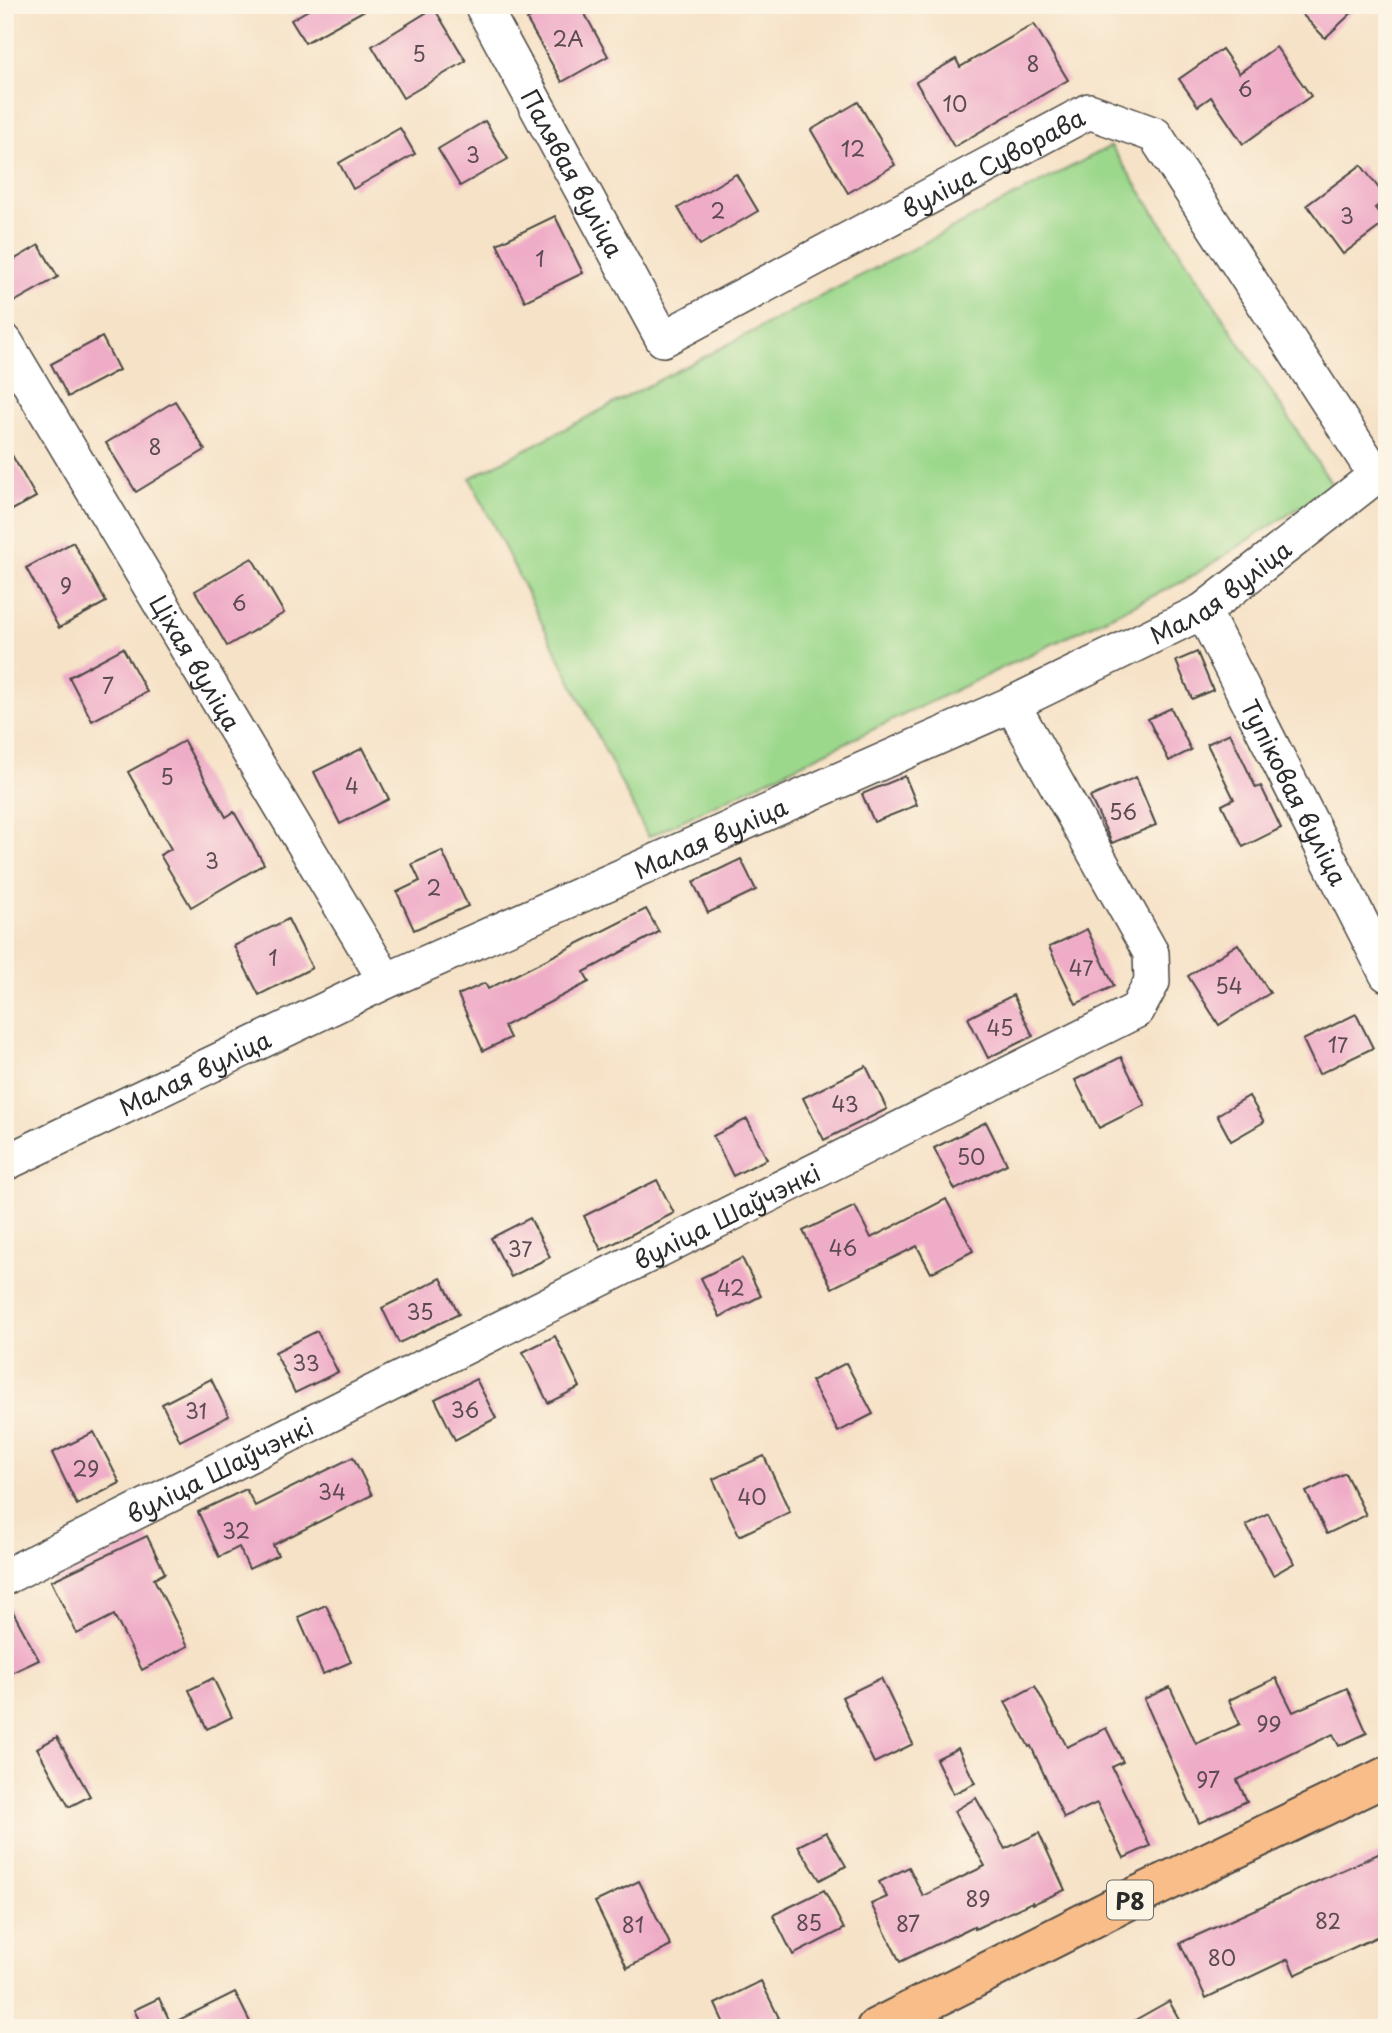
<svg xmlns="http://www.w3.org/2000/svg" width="1392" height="2033" font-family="'Playpen Sans',sans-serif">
  <rect width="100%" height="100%" fill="#fcf5e5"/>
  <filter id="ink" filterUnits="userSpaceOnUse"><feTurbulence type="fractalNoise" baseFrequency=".0143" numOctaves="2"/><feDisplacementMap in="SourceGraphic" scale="14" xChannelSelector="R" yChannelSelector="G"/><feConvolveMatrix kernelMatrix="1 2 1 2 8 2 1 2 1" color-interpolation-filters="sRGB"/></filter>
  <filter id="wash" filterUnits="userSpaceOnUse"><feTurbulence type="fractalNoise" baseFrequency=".00686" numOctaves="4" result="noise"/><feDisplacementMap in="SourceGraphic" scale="28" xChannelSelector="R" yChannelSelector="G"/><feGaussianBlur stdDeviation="1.57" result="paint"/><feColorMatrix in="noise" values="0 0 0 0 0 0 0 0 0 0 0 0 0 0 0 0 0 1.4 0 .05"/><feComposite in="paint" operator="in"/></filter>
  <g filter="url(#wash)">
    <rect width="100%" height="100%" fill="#f6e2c7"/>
    <!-- green -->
    <path fill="#9cd88c" stroke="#64825c" stroke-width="2" d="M1111 146 1333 486 1186 580 648 837 470 478Z"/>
    <g id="blocks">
      <!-- building -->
      <g fill="#efacc7">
        <path d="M317 5H374L305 43 291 20Z"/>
        <path d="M553 5H580L608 56 562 82 527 20Z"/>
        <path d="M1293 5H1360L1325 38Z"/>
        <path d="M434 8 466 61 403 98 372 46Z"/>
        <path d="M1034 24 1068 80 954 147 916 82 956 59 960 67Z"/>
        <path d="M1276 47 1311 96 1243 144 1211 97 1198 106 1179 79 1222 49 1239 73Z"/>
        <path d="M858 102 895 165 848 193 811 130Z"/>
        <path d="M485 121 508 159 460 186 438 149Z"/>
        <path d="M400 128 415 154 353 189 339 163Z"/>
        <path d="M1361 165 1387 199 1375 208 1386 222 1343 254 1307 205Z"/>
        <path d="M736 174 758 211 700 245 678 208Z"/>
        <path d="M555 216 583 273 525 301 497 244Z"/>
        <path d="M39 245 58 277 5 307V265Z"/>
        <path d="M102 337 119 370 68 397 51 364Z"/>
        <path d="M175 401 205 450 136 492 106 443Z"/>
        <path d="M5 443 36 497 5 514Z"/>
        <path d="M73 542 106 602 59 628 26 568Z"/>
        <path d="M252 558 284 613 227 646 195 591Z"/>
        <path d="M123 648 147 692 92 721 69 677Z"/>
        <path d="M1197 652 1213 690 1192 699 1176 661Z"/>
        <path d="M1171 708 1191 750 1169 761 1148 719Z"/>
        <path d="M1230 733 1256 788 1261 786 1281 828 1243 847 1222 805 1234 799 1207 744Z"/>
        <path d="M184 741 226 817 234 812 264 864 191 907 160 855 171 849 128 772Z"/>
        <path d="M363 748 389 799 340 824 314 772Z"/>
        <path d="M905 776 917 805 874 822 862 794Z"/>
        <path d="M1136 777 1156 825 1112 843 1090 797Z"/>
        <path d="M442 851 468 906 414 930 397 892 420 881 412 864Z"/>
        <path d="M741 859 756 890 708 913 693 882Z"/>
        <path d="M646 909 659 932 584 972 589 982 504 1026 510 1038 483 1051 458 995 485 983 488 989Z"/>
        <path d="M288 919 312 968 259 995 234 946Z"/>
        <path d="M1087 929 1114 986 1076 1004 1049 947Z"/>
        <path d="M1238 944 1270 993 1219 1025 1188 976Z"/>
        <path d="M1013 995 1033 1036 988 1058 968 1018Z"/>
        <path d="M1356 1014 1373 1048 1319 1074 1303 1040Z"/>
        <path d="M1121 1057 1145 1105 1099 1128 1075 1080Z"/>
        <path d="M866 1066 887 1109 824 1140 803 1098Z"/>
        <path d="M1249 1096 1264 1122 1231 1141 1217 1115Z"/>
        <path d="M747 1119 767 1159 733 1176 713 1136Z"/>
        <path d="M986 1122 1007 1164 955 1190 934 1148Z"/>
        <path d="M657 1180 674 1213 601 1250 584 1216Z"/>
        <path d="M946 1199 973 1251 931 1273 917 1246 832 1288 803 1231 855 1206 871 1238Z"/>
        <path d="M530 1218 550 1257 511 1277 491 1238Z"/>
        <path d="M742 1258 761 1296 720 1317 701 1278Z"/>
        <path d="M441 1278 459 1314 399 1343 382 1308Z"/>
        <path d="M317 1331 338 1372 295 1393 275 1352Z"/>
        <path d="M555 1336 580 1387 548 1403 523 1352Z"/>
        <path d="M846 1363 873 1414 838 1432 811 1381Z"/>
        <path d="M211 1379 229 1416 180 1441 162 1404Z"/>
        <path d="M476 1379 496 1418 455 1440 435 1399Z"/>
        <path d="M94 1432 120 1483 77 1505 52 1453Z"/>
        <path d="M764 1456 790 1512 739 1536 713 1479Z"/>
        <path d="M353 1457 372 1495 273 1545 278 1555 249 1569 239 1547 219 1557 198 1512 246 1489 255 1506Z"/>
        <path d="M1345 1473 1366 1515 1327 1534 1306 1492Z"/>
        <path d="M1268 1513 1294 1563 1273 1575 1246 1525Z"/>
        <path d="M147 1536 165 1573 154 1579 188 1646 142 1670 114 1615 77 1634 51 1581Z"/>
        <path d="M5 1597 39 1660 5 1676Z"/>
        <path d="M326 1605 351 1662 323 1674 298 1617Z"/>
        <path d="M213 1678 232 1717 207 1729 189 1690Z"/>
        <path d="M881 1678 913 1744 874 1763 842 1697Z"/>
        <path d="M1276 1678 1293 1712 1347 1688 1367 1733 1339 1746 1333 1734 1237 1780 1247 1801 1199 1823 1144 1699 1170 1687 1196 1744 1240 1724 1229 1700Z"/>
        <path d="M1035 1686 1067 1747 1106 1728 1123 1762 1112 1767 1150 1846 1124 1858 1097 1803 1064 1818 1031 1746 1029 1747 1005 1702Z"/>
        <path d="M57 1737 90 1796 69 1807 37 1748Z"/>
        <path d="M958 1748 975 1783 953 1794 936 1759Z"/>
        <path d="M976 1798 1005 1849 1039 1833 1065 1890 1033 1904 1032 1902 975 1929 974 1926 900 1962 871 1904 887 1897 879 1882 909 1867 923 1896 985 1866 954 1811Z"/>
        <path d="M826 1832 846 1866 820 1880 798 1846Z"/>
        <path d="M1387 1850V1932L1295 1975 1288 1959 1206 1998 1180 1943Z"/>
        <path d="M639 1881 671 1946 627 1968 595 1902Z"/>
        <path d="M824 1890 844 1929 793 1955 773 1915Z"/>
        <path d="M761 1981 779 2018 760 2028H726L715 2004Z"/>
        <path d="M235 1992 253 2028H143L134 2010 159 1998 171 2024Z"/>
        <path d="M1169 2001 1184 2028H1121Z"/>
      </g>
    </g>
  </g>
  <g filter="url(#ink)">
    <use href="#blocks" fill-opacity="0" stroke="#494642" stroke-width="2"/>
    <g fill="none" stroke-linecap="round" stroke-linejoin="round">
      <defs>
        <g id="minor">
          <path id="s1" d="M482 5 663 339 1089 111 1155 135 1376 475"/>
          <path id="s2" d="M5 342 386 981"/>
          <path id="s3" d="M1203 611 1387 974"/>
          <path id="s4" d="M5 1163 386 981 1012 704 1203 611 1387 467"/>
          <path id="s5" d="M5 1577 1137 1010 1152 982 1151 953 1012 704"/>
        </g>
        <path id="major" d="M876 2028 1133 1898 1387 1776"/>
      </defs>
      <!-- minor casing -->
      <use href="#minor" stroke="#494642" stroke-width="38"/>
      <!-- major casing -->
      <use href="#major" stroke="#494642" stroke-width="42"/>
      <!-- minor -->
      <use href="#minor" stroke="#fff" stroke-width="35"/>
      <!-- major -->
      <use href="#major" stroke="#f8bd89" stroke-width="38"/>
    </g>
  </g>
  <g text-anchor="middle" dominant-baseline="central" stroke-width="6" stroke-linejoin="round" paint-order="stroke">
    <!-- number labels -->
    <g font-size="21" fill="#5c4b52">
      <text x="568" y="38">2А</text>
      <text x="419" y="53">5</text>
      <text x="1033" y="63">8</text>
      <text x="1245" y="88">6</text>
      <text x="955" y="103">10</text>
      <text x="853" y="148">12</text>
      <text x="473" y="154">3</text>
      <text x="718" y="210">2</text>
      <text x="1347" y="215">3</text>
      <text x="540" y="258">1</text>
      <text x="155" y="446">8</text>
      <text x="66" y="585">9</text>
      <text x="239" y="602">6</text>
      <text x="108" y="685">7</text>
      <text x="167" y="776">5</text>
      <text x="352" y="785">4</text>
      <text x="1123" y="811">56</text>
      <text x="212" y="860">3</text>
      <text x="434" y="887">2</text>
      <text x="273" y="957">1</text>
      <text x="1081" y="967">47</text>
      <text x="1229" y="985">54</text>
      <text x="1000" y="1027">45</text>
      <text x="1338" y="1044">17</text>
      <text x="845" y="1103">43</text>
      <text x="971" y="1156">50</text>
      <text x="843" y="1247">46</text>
      <text x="520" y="1248">37</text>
      <text x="731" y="1287">42</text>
      <text x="420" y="1311">35</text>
      <text x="306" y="1362">33</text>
      <text x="465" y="1409">36</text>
      <text x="196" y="1410">31</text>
      <text x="86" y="1468">29</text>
      <text x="332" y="1491">34</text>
      <text x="752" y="1496">40</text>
      <text x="236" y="1530">32</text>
      <text x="1269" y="1723">99</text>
      <text x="1208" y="1779">97</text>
      <text x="978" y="1898">89</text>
      <text x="1328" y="1920">82</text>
      <text x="809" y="1922">85</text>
      <text x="908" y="1923">87</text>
      <text x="633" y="1924">81</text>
      <text x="1222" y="1957">80</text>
    </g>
    <!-- shield labels -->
    <rect fill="#fcf5e5" stroke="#6a6863" stroke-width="2" x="1107" y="1880.5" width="46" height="39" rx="5"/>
    <g font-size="23" font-weight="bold" fill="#2b2b2b">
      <text x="1130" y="1900">Р8</text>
    </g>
    <!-- street labels -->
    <g font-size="24" fill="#2b2b2b" stroke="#fcf5e5">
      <text stroke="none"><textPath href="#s1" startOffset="754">вуліца Суворава</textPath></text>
      <text stroke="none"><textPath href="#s1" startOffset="191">Палявая вуліца</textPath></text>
      <text stroke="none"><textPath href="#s4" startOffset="1344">Малая вуліца</textPath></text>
      <text stroke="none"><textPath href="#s2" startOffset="373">Ціхая вуліца</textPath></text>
      <text stroke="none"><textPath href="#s3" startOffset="203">Тупіковая вуліца</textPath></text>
      <text stroke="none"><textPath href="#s4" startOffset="777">Малая вуліца</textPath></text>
      <text stroke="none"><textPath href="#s4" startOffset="210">Малая вуліца</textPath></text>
      <text stroke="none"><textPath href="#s5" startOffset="807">вуліца Шаўчэнкі</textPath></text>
      <text stroke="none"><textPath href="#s5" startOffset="240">вуліца Шаўчэнкі</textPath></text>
    </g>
  </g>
  <!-- margin -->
  <rect width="1392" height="2033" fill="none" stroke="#fcf5e5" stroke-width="28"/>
</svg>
